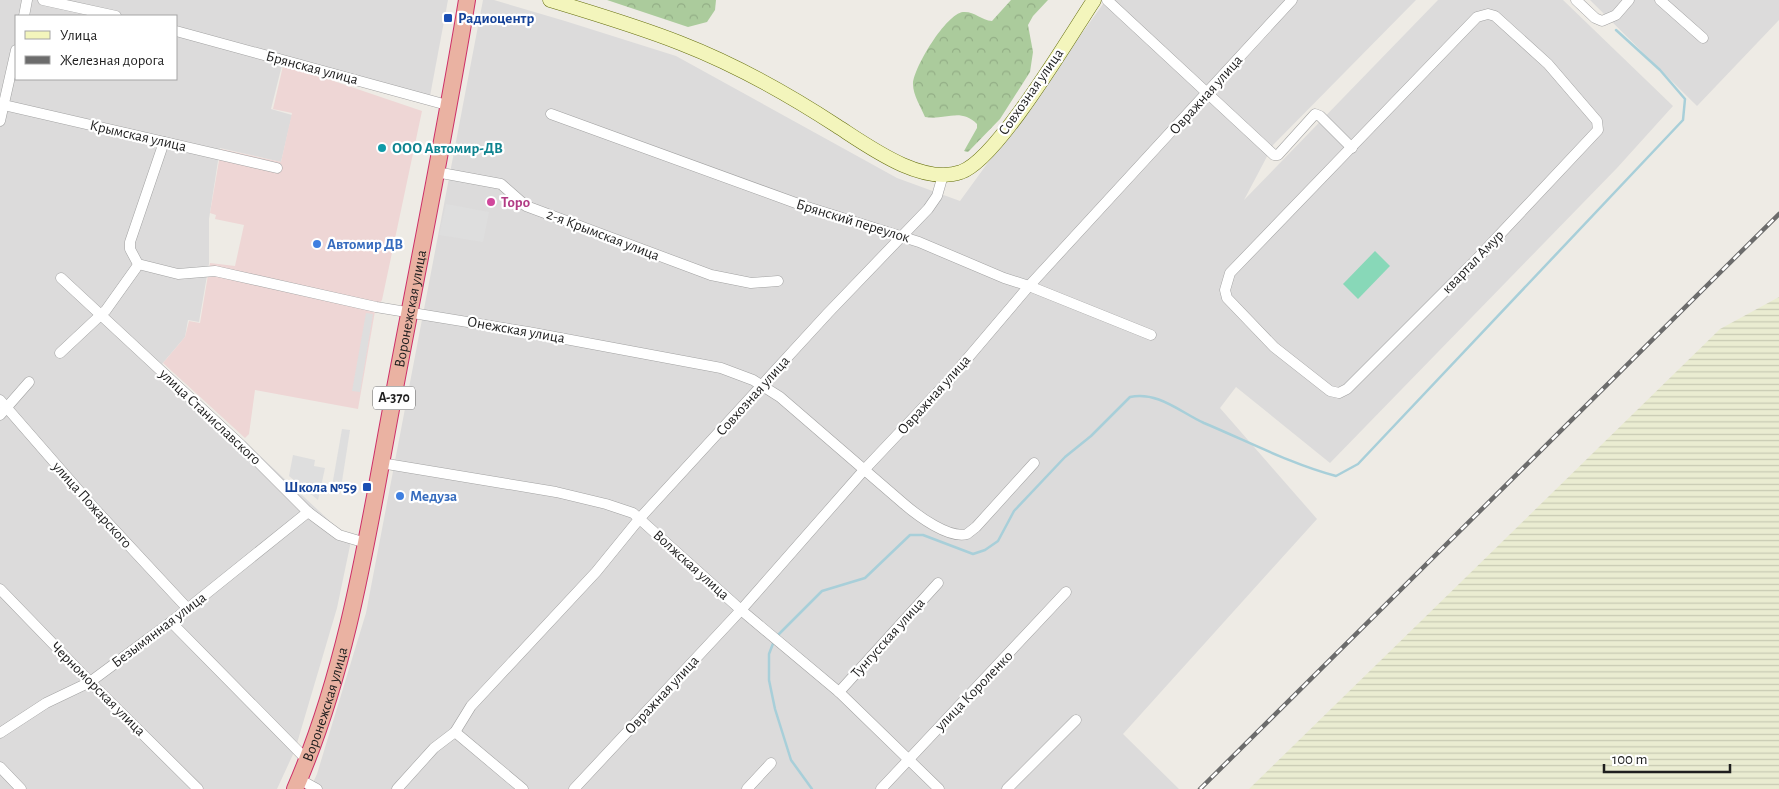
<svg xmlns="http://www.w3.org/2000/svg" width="1779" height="789" font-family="'Alegreya Sans',sans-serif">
  <defs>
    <pattern id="farmland-rules" width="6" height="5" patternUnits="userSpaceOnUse" patternTransform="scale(1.25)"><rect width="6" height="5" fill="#eaecd1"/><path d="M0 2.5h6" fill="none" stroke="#c8cab3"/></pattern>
    <pattern id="forest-crowns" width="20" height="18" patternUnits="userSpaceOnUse" patternTransform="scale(1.25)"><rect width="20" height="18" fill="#abcb9c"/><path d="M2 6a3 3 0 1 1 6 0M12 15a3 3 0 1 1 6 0" fill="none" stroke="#93ae86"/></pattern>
  </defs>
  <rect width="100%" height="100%" fill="#eeebe5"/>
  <!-- residential -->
  <g fill="#dcdbdb" fill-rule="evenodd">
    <path d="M0 0H448L430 96 284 57 271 109 292 115 281 162 220 148 209 219V264L199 322 188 320 185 337 162 364 351 541 337 608 295 750 277 789H0ZM16 16H176V79H16Z"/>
    <path d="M483 0H494L565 21 676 56 897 178 960 201 1106 0H1416L1273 145 1244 200 1438 0H1563L1673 106 1617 168 1330 463 1236 387 1220 408 1317 519 1123 734 1179 789H310L317 774 366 613Z"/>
    <path d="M1590 0H1779V20L1697 106Z"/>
  </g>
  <!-- commercial -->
  <path fill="#eed6d5" d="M283 66 307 72 422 111 382 300 375 311 358 409 255 390 249 434 245 438 163 363 185 337 189 321 200 323 210 263 235 266 244 225 215 219 216 215 210 213 221 149 281 162 292 113 273 109Z"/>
  <!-- farmland -->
  <path fill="url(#farmland-rules)" d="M1779 297V789H1249L1720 329Z"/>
  <!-- forest -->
  <g fill="url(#forest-crowns)">
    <path d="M607 0H716L715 10 707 22 688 27Z"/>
    <path d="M1011 0H1048L1033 16 1028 25 1033 52 1030 72 1000 119 968 152 964 151 977 128V124C960 107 944 121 925 117 921 107 913 95 913 84 914 67 946 14 963 12 974 11 981 20 992 21Z"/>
  </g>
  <!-- pitch -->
  <path fill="#88d8b8" d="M1375 251 1390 266 1358 299 1343 284Z"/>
  <!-- parking -->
  <g fill="#dedede">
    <path d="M446 204 489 212 483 242 439 235Z"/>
    <path d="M366 313 373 314 360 392 352 391Z"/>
    <path d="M342 429 350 430 340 494 331 492Z"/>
    <path d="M293 455 315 460 314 466 325 468 318 500 289 476Z"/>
  </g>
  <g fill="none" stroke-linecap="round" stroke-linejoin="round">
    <!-- stream -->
    <g stroke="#a8cfd9" stroke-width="2.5">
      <path d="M777 636 822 591 865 578 910 535H923L973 554 985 550 998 541 1014 511 1065 457 1091 436 1130 397C1158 391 1180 412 1204 423 1247 441 1291 464 1336 476L1358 464 1683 120 1685 99 1660 70 1616 30"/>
      <path d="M774 641 769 654V680L775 709 791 760 812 789"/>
    </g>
    <defs>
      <g id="minor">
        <path d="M43 0 116 16"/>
        <path d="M1107 0 1274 155H1278L1315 114 1320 116 1352 148"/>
        <path d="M1576 0 1595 18 1602 21 1616 15 1629 0"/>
        <path d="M1660 0 1703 38"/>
        <path d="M1488 14 1495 16 1548 64 1597 121 1598 130 1473 263 1347 389 1339 393 1330 391 1274 347 1227 298 1225 290 1230 273 1477 17Z"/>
        <path d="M24 16 27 0"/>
        <path d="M176 31 447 105"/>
        <path d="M0 104 277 168"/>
        <path d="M551 114 804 206 919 242 1004 278 1029 286 1151 335"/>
        <path d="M0 121 16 50"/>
        <path d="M436 172 501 184 526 206 711 275 751 283 778 281"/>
        <path d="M138 264 178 274 215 271 376 307 528 332 721 368 753 380 780 397 904 504C918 516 949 539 967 534L976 527 1034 463"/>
        <path d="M61 278 241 445 308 512 339 535 366 543"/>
        <path d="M60 353 106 310 136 268 138 264 130 249V242L164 142"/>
        <path d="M0 400 95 509 188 609"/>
        <path d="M0 415 29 382"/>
        <path d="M381 463 556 492 606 504 633 513 741 610 839 692 939 789"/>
        <path d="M0 589 90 682 198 789"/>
        <path d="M171 622 307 760"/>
        <path d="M839 692 938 583"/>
        <path d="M455 732 523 789"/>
        <path d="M0 733 46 703 90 682 171 622 308 512"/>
        <path d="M0 767 21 789"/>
        <path d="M299 779 317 789"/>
        <path d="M397 789 434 748 455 732 471 706 596 572 640 518 828 313 928 209 937 196 943 175"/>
        <path d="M574 789 741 610 864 470 950 379 1029 286 1292 0"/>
        <path d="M747 789 771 763"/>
        <path d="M881 789 1066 592"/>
        <path d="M1007 789 1076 720"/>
      </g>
      <path id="secondary" d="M550 0C593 13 637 26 680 43 734 64 788 94 837 126 868 146 922 186 961 172 997 160 1070 36 1094 0"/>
      <g id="trunk">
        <path id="s1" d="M295 789C346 672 366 545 389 420 415 280 444 140 467 0"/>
      </g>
    </defs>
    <!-- minor casing -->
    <use href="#minor" stroke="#a2a2a2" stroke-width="11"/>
    <!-- secondary casing -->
    <use href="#secondary" stroke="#646e0c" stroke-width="15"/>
    <!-- trunk casing -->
    <use href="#trunk" stroke="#ce3068" stroke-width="18"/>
    <!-- minor -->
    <use href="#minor" stroke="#fff" stroke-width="10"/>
    <!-- secondary -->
    <use href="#secondary" stroke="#f3f5bc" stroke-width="14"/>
    <!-- trunk -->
    <use href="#trunk" stroke="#eab2a2" stroke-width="16"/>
    <defs>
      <path id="rail" d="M1200 789 1779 214"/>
    </defs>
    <!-- rail casing -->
    <use href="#rail" stroke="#6c6c6c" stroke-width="4.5"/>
    <!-- rail -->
    <use href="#rail" stroke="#fff" stroke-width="2.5" stroke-dasharray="8" stroke-linecap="butt"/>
  </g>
  <!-- markers -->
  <g fill="#1a4fb4" stroke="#fff" stroke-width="2">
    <rect x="443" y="13" width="10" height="10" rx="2.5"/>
    <rect x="362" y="482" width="10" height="10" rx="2.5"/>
  </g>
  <circle fill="#0f9aa8" stroke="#fff" stroke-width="2" cx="382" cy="148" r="5"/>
  <circle fill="#d1479c" stroke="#fff" stroke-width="2" cx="491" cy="202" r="5"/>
  <g fill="#3f7fe0" stroke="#fff" stroke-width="2">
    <circle cx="317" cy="244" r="5"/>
    <circle cx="400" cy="496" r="5"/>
  </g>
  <g text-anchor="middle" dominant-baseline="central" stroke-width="4.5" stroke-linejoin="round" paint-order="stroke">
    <!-- shield labels -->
    <rect fill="#fff" stroke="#626262" stroke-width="1" x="373" y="386.5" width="42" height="23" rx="4"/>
    <g font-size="14" font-weight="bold" fill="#1e1e1e">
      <text x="394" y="398">А-370</text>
    </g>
    <!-- transit labels -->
    <g font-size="15" font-weight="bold" fill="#164399" stroke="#fff" text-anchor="start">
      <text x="458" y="18">Радиоцентр</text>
      <text x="357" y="487" text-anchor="end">Школа №59</text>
    </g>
    <!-- street labels -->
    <g font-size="15" fill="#1e1e1e" stroke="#fff">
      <text transform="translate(312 68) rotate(15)">Брянская улица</text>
      <text transform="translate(1031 92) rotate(-55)">Совхозная улица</text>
      <text transform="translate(1206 95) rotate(-48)">Овражная улица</text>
      <text transform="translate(138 136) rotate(13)">Крымская улица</text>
      <text transform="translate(853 221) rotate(17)">Брянский переулок</text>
      <text transform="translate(603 235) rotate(21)">2-я Крымская улица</text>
      <text transform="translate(1473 262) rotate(-46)">квартал Амур</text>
      <text stroke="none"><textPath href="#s1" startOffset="495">Воронежская улица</textPath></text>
      <text transform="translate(516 330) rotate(10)">Онежская улица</text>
      <text transform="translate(934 395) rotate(-48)">Овражная улица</text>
      <text transform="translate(753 396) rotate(-48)">Совхозная улица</text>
      <text transform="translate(210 417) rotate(43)">улица Станиславского</text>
      <text transform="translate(92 505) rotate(48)">улица Пожарского</text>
      <text transform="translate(691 565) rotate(42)">Волжская улица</text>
      <text transform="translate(159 630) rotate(-37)">Безымянная улица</text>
      <text transform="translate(888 638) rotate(-48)">Тунгусская улица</text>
      <text transform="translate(98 689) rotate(45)">Черноморская улица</text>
      <text transform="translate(974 691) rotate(-46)">улица Короленко</text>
      <text transform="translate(662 695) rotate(-47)">Овражная улица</text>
      <text stroke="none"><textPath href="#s1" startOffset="90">Воронежская улица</textPath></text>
    </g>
    <!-- culture labels -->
    <g font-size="15" font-weight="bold" fill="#0d838f" stroke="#fff" text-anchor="start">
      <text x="392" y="148">ООО Автомир-ДВ</text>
    </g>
    <!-- hotel labels -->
    <g font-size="15" font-weight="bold" fill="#b23c85" stroke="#fff" text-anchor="start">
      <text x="501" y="202">Торо</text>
    </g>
    <!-- shop labels -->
    <g font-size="15" font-weight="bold" fill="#366cbe" stroke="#fff" text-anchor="start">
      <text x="327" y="244">Автомир ДВ</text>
      <text x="410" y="496">Медуза</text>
    </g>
  </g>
  <!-- legend -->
  <rect x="15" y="15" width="162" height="65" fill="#ffffff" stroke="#a5a5a5"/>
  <rect x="25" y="31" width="25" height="8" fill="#f3f5bc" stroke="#a5a5a5"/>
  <text x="60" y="40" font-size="15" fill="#1e1e1e">Улица</text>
  <rect x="25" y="56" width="25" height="8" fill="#6c6c6c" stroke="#a5a5a5"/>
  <text x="60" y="65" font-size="15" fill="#1e1e1e">Железная дорога</text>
  <!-- scale -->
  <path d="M1604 764v8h126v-8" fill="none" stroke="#1e1e1e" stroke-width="2.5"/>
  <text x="1612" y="764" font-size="15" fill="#1e1e1e" stroke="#ffffff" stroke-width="4" paint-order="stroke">100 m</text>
</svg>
